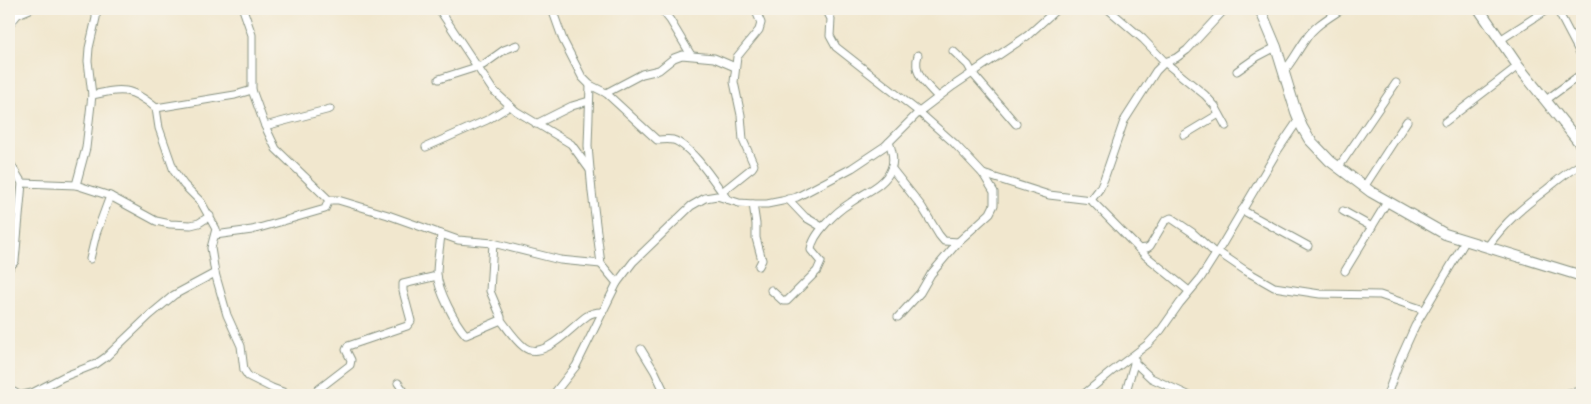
<svg xmlns="http://www.w3.org/2000/svg" width="1591" height="404" font-family="'IM FELL Double Pica',serif">
  <rect width="100%" height="100%" fill="#f7f3e8"/>
  <filter id="ink" filterUnits="userSpaceOnUse"><feTurbulence type="fractalNoise" baseFrequency=".02" numOctaves="2"/><feDisplacementMap in="SourceGraphic" scale="10" xChannelSelector="R" yChannelSelector="G"/><feConvolveMatrix kernelMatrix="1 2 1 2 8 2 1 2 1" color-interpolation-filters="sRGB"/></filter>
  <filter id="wash" filterUnits="userSpaceOnUse"><feTurbulence type="fractalNoise" baseFrequency=".0096" numOctaves="4" result="noise"/><feDisplacementMap in="SourceGraphic" scale="20" xChannelSelector="R" yChannelSelector="G"/><feGaussianBlur stdDeviation="1.12" result="paint"/><feColorMatrix in="noise" values="0 0 0 0 0 0 0 0 0 0 0 0 0 0 0 0 0 1.4 0 .05"/><feComposite in="paint" operator="in"/></filter>
  <g filter="url(#wash)">
    <rect width="100%" height="100%" fill="#f1e7ce"/>
  </g>
  <g filter="url(#ink)">
    <g fill="none" stroke-linecap="round" stroke-linejoin="round">
      <defs>
        <g id="street">
          <path d="M243 9 252 35V90L265 126 276 149 329 200H338L388 215 458 240 493 243 560 260 601 264"/>
          <path d="M439 9 492 89 516 111 571 144 590 170"/>
          <path d="M552 9 563 40 582 77 590 85 606 93 657 140C662 140 668 139 673 140 691 145 716 184 727 199"/>
          <path d="M634 9H648"/>
          <path d="M661 9 670 20 691 55"/>
          <path d="M826 9 831 19 830 36 836 47 919 112 954 143 983 174 994 192V205L990 213 958 242 931 274 920 293 898 317"/>
          <path d="M1108 9 1143 39 1167 64 1205 95 1215 106 1226 126"/>
          <path d="M1560 15 1582 57"/>
          <path d="M9 25 18 14 30 9"/>
          <path d="M1500 40 1548 9"/>
          <path d="M953 51 968 65 973 74 1016 124"/>
          <path d="M918 55C912 74 927 85 938 97"/>
          <path d="M1237 71 1257 57 1276 47"/>
          <path d="M1284 71C1293 61 1298 50 1306 39 1314 26 1330 17 1342 9"/>
          <path d="M439 79 483 65 504 50 517 45"/>
          <path d="M590 85 588 146 592 192 601 264 617 283"/>
          <path d="M606 93 642 74 659 70 674 58 682 55 714 58 735 67"/>
          <path d="M92 95C122 88 131 87 156 108L159 128 174 171 184 185 201 202 216 229 211 248 215 273 227 315 241 346 244 370 248 376 272 388 291 395"/>
          <path d="M1546 100 1580 75 1582 71"/>
          <path d="M156 108 235 95 252 90"/>
          <path d="M1445 122 1518 66"/>
          <path d="M536 124 572 106 589 101"/>
          <path d="M265 126 330 109"/>
          <path d="M1184 135 1219 114"/>
          <path d="M426 147 487 120 510 106"/>
          <path d="M1338 168 1396 83"/>
          <path d="M892 169 922 207 939 235 944 241 958 242"/>
          <path d="M983 174 1049 195 1091 200 1146 256 1189 291"/>
          <path d="M22 183 76 185 110 196 156 221 170 224 191 225 199 223 210 216"/>
          <path d="M76 185 86 148 92 95 88 61 89 48 96 18V14L93 9"/>
          <path d="M1364 187 1407 121"/>
          <path d="M722 192 752 168 754 165 743 140 741 115 734 82 737 57 759 30 761 23 755 9"/>
          <path d="M788 199 805 217 822 227"/>
          <path d="M1091 200 1100 188 1104 179 1124 121 1156 71 1165 62 1176 58 1187 50 1225 9"/>
          <path d="M753 204 756 224V238L762 260 759 266"/>
          <path d="M1242 210 1308 246"/>
          <path d="M1343 211 1372 227"/>
          <path d="M441 234C440 247 437 261 437 274 438 290 455 323 466 335L501 320V317L490 291 493 243"/>
          <path d="M215 235 252 230 318 211 325 209 329 200"/>
          <path d="M1488 246C1507 220 1522 208 1547 189 1558 180 1569 170 1582 164"/>
          <path d="M1139 249 1147 248 1150 246 1165 221 1171 218 1193 233 1216 254"/>
          <path d="M1218 252 1246 271 1274 287 1320 294 1380 295 1424 310"/>
          <path d="M90 259 96 234 110 196"/>
          <path d="M9 268 15 261 22 183 10 163"/>
          <path d="M1345 271 1387 202"/>
          <path d="M771 290 783 301H787L817 271 821 262 811 250C812 234 837 211 850 203 863 193 885 186 891 169 895 160 892 150 889 142"/>
          <path d="M501 320C508 329 515 340 524 347 543 362 573 325 587 316 591 313 597 312 602 312"/>
          <path d="M641 349 655 372 666 395"/>
          <path d="M1134 362 1151 378 1188 395"/>
          <path d="M398 383 407 395"/>
          <path d="M9 392H14L19 395"/>
          <path d="M1564 394 1582 391"/>
          <path d="M23 395 32 393 63 377 96 364 106 357 150 315 174 295 215 273"/>
          <path d="M311 395 350 365 351 360 346 350 348 346 407 326 411 321 403 291V284L437 276"/>
          <path d="M553 395 576 366 617 283 633 262 691 206 705 198 717 196 739 203 753 204H767L782 201 797 197 852 168 885 146 919 112 953 86 1027 36 1057 9"/>
          <path d="M1083 395 1111 372 1148 344 1161 330 1180 303 1200 279 1223 243 1278 150 1299 119"/>
          <path d="M1125 395 1135 360"/>
          <path d="M1387 395 1400 359 1415 326 1466 240"/>
        </g>
        <g id="secondary">
          <path d="M1260 9 1276 47 1296 112 1302 127 1309 139 1330 161 1371 192 1445 234 1582 276"/>
          <path d="M1479 9 1518 66 1582 146"/>
        </g>
      </defs>
      <!-- street casing -->
      <use href="#street" stroke="#889281" stroke-width="9"/>
      <!-- secondary casing -->
      <use href="#secondary" stroke="#889281" stroke-width="12"/>
      <!-- street -->
      <use href="#street" stroke="#fff" stroke-width="7"/>
      <!-- secondary -->
      <use href="#secondary" stroke="#fff" stroke-width="10"/>
    </g>
  </g>
  <!-- margin -->
  <rect width="1591" height="404" fill="none" stroke="#f7f3e8" stroke-width="30"/>
</svg>
